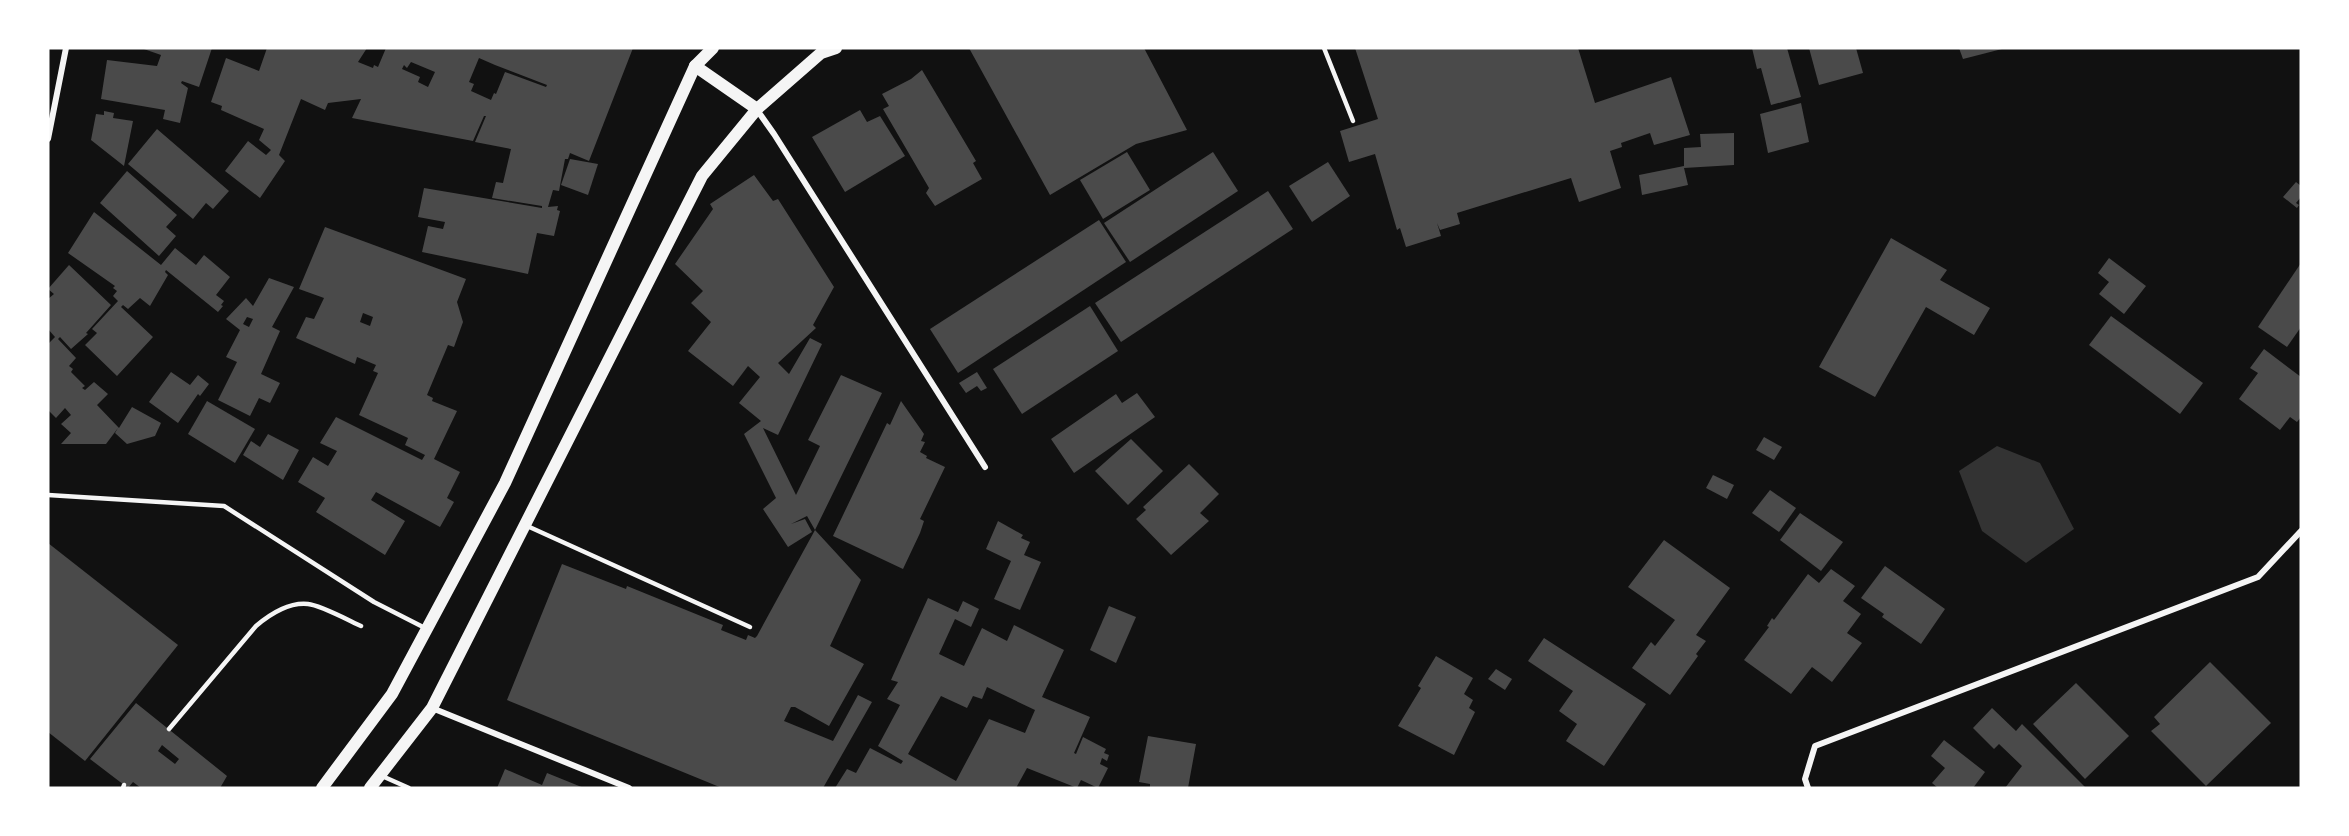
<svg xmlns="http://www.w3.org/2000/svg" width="2349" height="836" font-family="'Space Grotesk',sans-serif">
  <rect width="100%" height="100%" fill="#111"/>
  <!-- water -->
  <path fill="#333" d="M1997 446 2040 463 2074 529 2026 563 1982 531 1959 471Z"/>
  <!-- building -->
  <g fill="#4a4a4a" fill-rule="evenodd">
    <path d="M141 48H212L199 87 182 81 181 83 188 88 180 123 163 119 165 110 101 99 107 60 157 66 161 55Z"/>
    <path d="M267 48H367L358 62 373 68 374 65 378 67 386 48H633L589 161 570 153 568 159H565L559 191 553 190 548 207 558 206 557 210 560 211 554 236 537 233 528 274 422 252 428 226 443 229 445 222 418 217 424 188 542 208V206L492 198 496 182 503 183 511 149 475 142 486 116H484L473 141 352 118 361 99 328 103 325 110 301 99 279 155 285 161 260 198 225 171 248 141 266 155 271 150 259 140 264 129 221 110 222 106 211 102 226 58 259 71ZM479 58 495 65 547 85 546 87 505 72 496 94 494 93 491 100 471 91 474 84 469 82ZM411 62 435 72 428 87 418 82 420 77 402 69 404 65 407 68Z"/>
    <path d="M969 48H1144L1187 130 1136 144 1050 195Z"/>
    <path d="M1355 48H1578L1595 103 1671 77 1690 135 1654 145 1650 133 1621 143 1622 147 1610 151 1621 188 1579 202 1571 178 1457 213 1460 224 1440 230 1437 223 1441 236 1406 247 1400 228 1397 230 1375 154 1349 162 1340 131 1378 119Z"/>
    <path d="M1752 48H1787L1801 97 1771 105 1761 68 1757 69Z"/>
    <path d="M1809 48H1856L1863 73 1819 85Z"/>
    <path d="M1959 48H2002V49L1963 59Z"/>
    <path d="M922 70 976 161 973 163 982 179 935 206 926 193 929 188 883 109 889 106 882 94 911 79Z"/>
    <path d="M1801 103 1809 142 1768 153 1760 114Z"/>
    <path d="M860 110 867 122 880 116 905 156 845 192 812 137Z"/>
    <path d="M104 111 114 113 113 118 133 121 124 166 91 140 96 114 104 115Z"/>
    <path d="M157 129 229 191 213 209 206 203 193 219 128 164Z"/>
    <path d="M1734 133V165L1684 168 1688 185 1642 195 1639 175 1684 166V148L1701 147 1700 134Z"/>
    <path d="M1127 152 1150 190 1103 219 1080 180Z"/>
    <path d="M1213 152 1238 191 1130 262 1104 223Z"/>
    <path d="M570 159 598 164 588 195 561 185Z"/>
    <path d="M1328 162 1350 196 1312 222 1289 186Z"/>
    <path d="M127 171 177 215 166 227 176 236 159 256 100 203Z"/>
    <path d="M754 175 773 201 778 199 834 287 813 325 816 328 778 363 789 374 810 338 822 344 778 435 763 428 796 495 820 446 808 440 841 375 882 393 815 530 807 516 791 524 805 519 812 532 788 547 763 509 776 498 744 434 761 421 739 403 760 377 748 366 733 386 688 351 711 322 691 303 703 291 675 264 713 209 710 204Z"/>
    <path d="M2296 182 2301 186V197L2296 203 2299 205 2297 208 2283 197Z"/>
    <path d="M1268 191 1293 229 1121 342 1095 303Z"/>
    <path d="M94 212 161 265 175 248 196 265 204 255 230 277 216 295 224 301 221 305 223 306 218 312 166 270 165 272 168 275 150 306 140 298 128 309 123 305 121 307 153 337 117 376 85 345 97 333 92 329 118 301 113 296 117 291 113 288 115 286 68 253Z"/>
    <path d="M1099 220 1126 262 958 373 930 329Z"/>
    <path d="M325 227 466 279 457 302 463 322 454 347 448 345 427 395 433 398 432 401 457 411 434 459 460 472 447 498 454 502 440 527 376 492 371 500 405 521 385 555 316 512 325 498 298 482 313 457 328 466 337 451 320 443 336 417 422 460 425 455 405 445 408 438 359 415 378 373 373 371 376 365 357 357 355 364 296 338 306 317 314 319 324 298 299 289ZM363 313 373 317 370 326 360 322Z"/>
    <path d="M1891 238 1947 270 1940 280 1990 308 1974 335 1926 307 1875 397 1819 367Z"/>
    <path d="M2109 258 2146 286 2124 314 2099 294 2109 282 2098 273Z"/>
    <path d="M2301 263V327L2287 347 2258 327Z"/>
    <path d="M69 265 111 305 86 333 88 334 71 349 60 337 58 339 76 358 69 366 73 369 71 372 85 386 82 388 85 390 94 382 108 394 97 405 119 428 132 407 161 423 155 436 127 444 115 433 118 428 106 444H61L71 433 61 424 71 415 65 408 56 418 48 410V344L55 337 48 329V299L54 294 48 289Z"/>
    <path d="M269 278 294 287 272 327 280 331 261 374 280 383 270 403 259 398 250 416 218 400 237 362 226 357 240 330 226 319 246 298 253 306ZM247 317 253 319 249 327 243 324Z"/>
    <path d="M1090 306 1118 351 1022 414 993 369Z"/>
    <path d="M2111 316 2203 383 2180 414 2089 345Z"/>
    <path d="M2264 349 2301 377V417L2297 422 2290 417 2280 430 2239 399 2258 373 2250 368Z"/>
    <path d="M171 372 190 385 198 375 209 384 200 396 198 394 178 423 149 402Z"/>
    <path d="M977 372 987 388 981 391 977 386 966 393 959 383Z"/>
    <path d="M1137 393 1155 417 1074 473 1051 439 1116 394 1122 403Z"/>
    <path d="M207 401 255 429 235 463 188 434Z"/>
    <path d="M901 401 924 434 921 441 925 442 920 452 927 456 926 458 945 467 920 519 924 521 920 533 903 569 833 536 887 423 890 425Z"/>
    <path d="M268 434 299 450 283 480 243 455 251 441 260 447Z"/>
    <path d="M1764 437 1782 447 1774 460 1756 450Z"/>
    <path d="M1131 439 1163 471 1128 505 1095 471Z"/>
    <path d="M1189 464 1219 494 1200 513 1209 521 1171 555 1136 519 1146 510 1143 507Z"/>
    <path d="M1713 475 1734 485 1727 499 1706 488Z"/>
    <path d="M1770 490 1796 508 1779 532 1752 513Z"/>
    <path d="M1800 513 1843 542 1821 571 1780 540Z"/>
    <path d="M998 521 1023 535 1021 538 1030 542 1024 555 1041 562 1020 610 994 599 1011 561 986 549Z"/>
    <path d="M815 530 861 580 830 646 864 664 829 726 795 707H791L784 721 833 741 858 695 872 702 823 788H722L507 700 562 564 626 589 627 586 723 625 721 630 746 640 748 635 755 638 757 636Z"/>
    <path d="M1664 540 1730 588 1696 635 1706 641 1696 654 1698 656 1670 695 1632 668 1651 642 1655 646 1675 620 1628 587Z"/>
    <path d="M48 543 178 645 85 761 48 732Z"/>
    <path d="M1885 566 1945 609 1921 644 1882 617 1884 614 1861 598Z"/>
    <path d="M1831 569 1855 586 1843 601 1861 614 1847 633 1862 643 1832 682 1812 667 1791 694 1744 660 1769 627 1767 626 1772 618 1774 620 1808 574 1819 583Z"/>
    <path d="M928 598 958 612 963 601 979 609 971 627 955 619 939 654 964 666 982 628 1007 641 1014 625 1064 650 1042 697 1090 717 1074 753 1076 754 1083 737 1106 749 1104 753 1109 755 1107 761 1102 758 1100 764 1108 768 1098 788 1081 780 1077 788 1027 768 1016 788H835L847 769 856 773 870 748 901 764 903 761 878 746 900 705 887 699 898 682 891 680ZM987 687 1035 710 1025 733 989 719 956 781 908 754 941 696 967 708 973 696 982 699Z"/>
    <path d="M1109 606 1136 617 1116 663 1090 650Z"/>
    <path d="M1544 638 1646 704 1604 766 1566 741 1577 724 1559 711 1573 691 1528 661Z"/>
    <path d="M1436 656 1473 678 1464 694 1473 700 1469 708 1475 712 1454 755 1398 726 1421 688 1418 686Z"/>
    <path d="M2210 662 2271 723 2206 786 2151 731 2160 724 2154 717Z"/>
    <path d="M1496 669 1512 679 1505 690 1488 679Z"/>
    <path d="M2076 683 2129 736 2085 779 2033 724Z"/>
    <path d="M136 703 227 776 220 788H141L133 782 128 788 90 759ZM162 745 179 759 175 764 158 751Z"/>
    <path d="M1992 708 2016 731 2022 724 2086 788H2005L2022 766 1999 744 1994 749 1973 728Z"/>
    <path d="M1148 736 1196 744 1188 788H1150V784L1139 782Z"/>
    <path d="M1944 740 1985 772 1973 788H1938L1932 783 1945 768 1931 756Z"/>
    <path d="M505 769 542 785 547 773 584 788H497Z"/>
  </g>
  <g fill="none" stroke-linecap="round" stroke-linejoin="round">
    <!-- service -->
    <g stroke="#f5f5f5" stroke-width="4.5">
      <path d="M1324 48 1353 121"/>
      <path d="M48 495 224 506 374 602 425 628"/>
      <path d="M525 525 750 627"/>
      <path d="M169 729 256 626C269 615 289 602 308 604 320 605 348 620 361 626"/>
      <path d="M382 776 409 788"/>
      <path d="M123 788 124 785"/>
    </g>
    <!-- minor -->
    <g stroke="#f5f5f5" stroke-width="6">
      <path d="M757 110 774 134 985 467"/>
      <path d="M48 139 66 48"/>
      <path d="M432 708 629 788"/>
      <path d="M1808 788 1805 779 1815 746 2258 577 2301 531"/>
    </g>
    <!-- secondary -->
    <g stroke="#f5f5f5" stroke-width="12">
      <path d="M695 66 757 109"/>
      <path d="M322 788 392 694 505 483 695 66 713 48"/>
      <path d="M370 788 432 708 702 176 757 109 821 53 836 48"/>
    </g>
  </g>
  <!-- border -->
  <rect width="2349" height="836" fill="none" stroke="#ffffff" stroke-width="99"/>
</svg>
